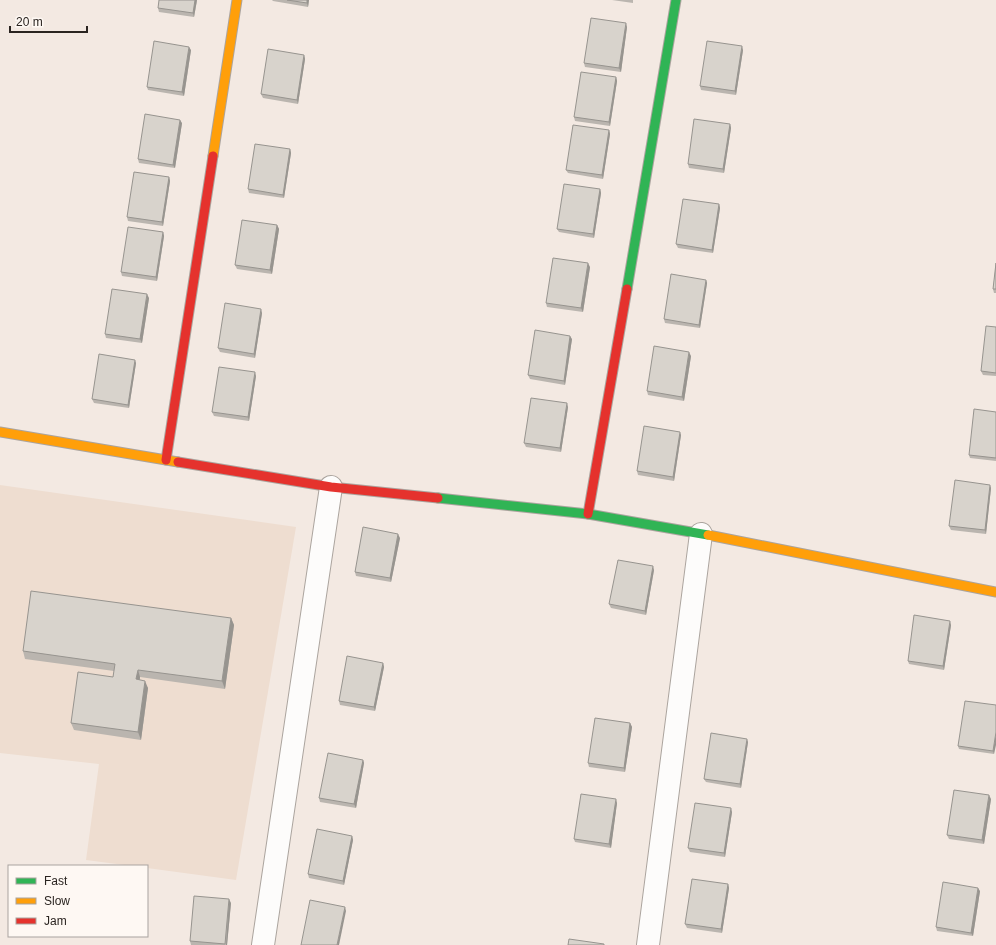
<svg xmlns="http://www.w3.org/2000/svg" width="996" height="945" font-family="Arial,sans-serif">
  <rect width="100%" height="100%" fill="#f3e9e2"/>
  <!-- built -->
  <path fill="#eeddd0" d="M0 485 296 527 236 880 147 868V866H132L86 860 99 764 0 753Z"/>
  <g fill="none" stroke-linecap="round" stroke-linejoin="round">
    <defs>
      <g id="street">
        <path d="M263 945 331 487"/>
        <path d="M648 945 701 534"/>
      </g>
      <g id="fast">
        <path d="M627 289 676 0"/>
        <path d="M438 498 588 514 708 535"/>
      </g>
      <g id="slow">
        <path d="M213 156 237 0"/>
        <path d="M0 432 178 462"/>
        <path d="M708 535 996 592"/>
      </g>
      <g id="jam">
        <path d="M166 460 213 156"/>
        <path d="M178 462 331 487 438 498"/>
        <path d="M588 514 627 289"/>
      </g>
    </defs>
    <!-- street casing -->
    <use href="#street" stroke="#aba49e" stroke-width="24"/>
    <!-- fast casing -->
    <use href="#fast" stroke="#aba49e" stroke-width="11"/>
    <!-- slow casing -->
    <use href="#slow" stroke="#aba49e" stroke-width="11"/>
    <!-- jam casing -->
    <use href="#jam" stroke="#aba49e" stroke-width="11"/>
    <!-- street -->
    <use href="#street" stroke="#fdfcfb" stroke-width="22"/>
    <!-- fast -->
    <use href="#fast" stroke="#30b455" stroke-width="9"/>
    <!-- slow -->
    <use href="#slow" stroke="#ff9f0a" stroke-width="9"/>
    <!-- jam -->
    <use href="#jam" stroke="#e5322d" stroke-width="9"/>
  </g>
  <!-- wall -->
  <g fill="#bab5af">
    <path d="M197 0 194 17 159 12 158 8Z"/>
    <path d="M272 0H309L308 7 273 1Z"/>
    <path d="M612 0H633V3Z"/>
    <path d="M627 27 621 72 585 67 584 63Z"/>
    <path d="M191 50 184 96 148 90 147 87Z"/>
    <path d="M743 50 736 95 701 90 700 86Z"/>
    <path d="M304 55 305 59 298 104 263 98 261 94Z"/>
    <path d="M616 77 617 81 610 126 575 121 574 117Z"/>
    <path d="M182 123 175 168 139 163 138 159Z"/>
    <path d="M730 124 731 128 724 173 689 168 688 164Z"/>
    <path d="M609 130 610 134 603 179 568 173 566 170Z"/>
    <path d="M290 149 291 153 284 198 249 193 248 189Z"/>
    <path d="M169 177 170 181 163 226 128 221 127 217Z"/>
    <path d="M600 189 601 193 594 238 559 232 557 229Z"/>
    <path d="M719 204 720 208 713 253 678 248 676 244Z"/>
    <path d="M277 225 279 229 272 274 237 269 235 265Z"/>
    <path d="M163 232 164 236 157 281 122 276 121 272Z"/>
    <path d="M996 263V293H994L993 289Z"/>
    <path d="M590 267 583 312 547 307 546 303Z"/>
    <path d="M706 280 707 283 700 328 665 323 664 319Z"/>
    <path d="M149 298 142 343 106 338 105 334Z"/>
    <path d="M262 313 255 358 220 352 218 348Z"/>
    <path d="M996 327V376L983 375 981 371Z"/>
    <path d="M572 339 565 385 530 379 528 375Z"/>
    <path d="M691 356 684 401 648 395 647 391Z"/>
    <path d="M136 363 129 408 94 403 92 399Z"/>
    <path d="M256 376 249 421 214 416 212 412Z"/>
    <path d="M568 407 561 452 526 447 524 443Z"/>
    <path d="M996 412V461L970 458 969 455Z"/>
    <path d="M681 435 674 481 638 475 637 471Z"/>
    <path d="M991 488 986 534 951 530 949 526Z"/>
    <path d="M400 538 391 582 356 576 355 572Z"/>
    <path d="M654 570 646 615 611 608 609 604Z"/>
    <path d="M231 618 234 625 225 689 140 677V680L148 688 141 740 74 730 71 723 113 677 114 671 25 659 23 651Z"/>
    <path d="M951 625 944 670 909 664 908 661Z"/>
    <path d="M383 663 384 667 375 711 340 705 339 701Z"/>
    <path d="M996 705 994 754 959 749 958 746Z"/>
    <path d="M630 723 632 727 625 772 589 767 588 763Z"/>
    <path d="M748 742 741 788 706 782 704 779Z"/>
    <path d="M363 760 364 763 356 808 320 802 319 798Z"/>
    <path d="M991 799 984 844 949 839 947 835Z"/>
    <path d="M617 803 611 848 575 842 574 839Z"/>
    <path d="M732 812 725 857 690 852 688 848Z"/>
    <path d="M352 836 353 840 344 885 309 878 308 874Z"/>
    <path d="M728 884 729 888 722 933 687 928 685 924Z"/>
    <path d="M980 891 973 936 937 931 936 927Z"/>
    <path d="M231 903 227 945H191L190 941Z"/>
  </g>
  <!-- shaded-wall -->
  <g fill="#97948f">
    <path d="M195 0H197L194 17 193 13Z"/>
    <path d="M307 0H309L308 7 307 3Z"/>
    <path d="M626 23 627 27 621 72 619 68Z"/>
    <path d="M742 46 743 50 736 95 735 91Z"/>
    <path d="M189 47 191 50 184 96 182 92Z"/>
    <path d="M304 55 305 59 298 104 297 100Z"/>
    <path d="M616 77 617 81 610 126 609 122Z"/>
    <path d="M180 120 182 123 175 168 173 165Z"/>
    <path d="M730 124 731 128 724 173 723 169Z"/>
    <path d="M609 130 610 134 603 179 602 175Z"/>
    <path d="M290 149 291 153 284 198 283 195Z"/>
    <path d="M169 177 170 181 163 226 162 222Z"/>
    <path d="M600 189 601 193 594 238 593 234Z"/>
    <path d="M719 204 720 208 713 253 712 250Z"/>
    <path d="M277 225 279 229 272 274 270 270Z"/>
    <path d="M163 232 164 236 157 281 156 277Z"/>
    <path d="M588 263 590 267 583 312 581 308Z"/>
    <path d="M706 280 707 283 700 328 699 325Z"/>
    <path d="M147 294 149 298 142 343 140 339Z"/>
    <path d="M261 309 262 313 255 358 254 354Z"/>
    <path d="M570 336 572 339 565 385 564 381Z"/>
    <path d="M689 352 691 356 684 401 682 397Z"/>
    <path d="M135 360 136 363 129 408 128 405Z"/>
    <path d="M255 372 256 376 249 421 248 417Z"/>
    <path d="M567 403 568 407 561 452 560 448Z"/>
    <path d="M680 432 681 435 674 481 673 477Z"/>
    <path d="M990 485 991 488 986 534 985 530Z"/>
    <path d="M398 534 400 538 391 582 390 578Z"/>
    <path d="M653 566 654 570 646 615 645 611Z"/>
    <path d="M231 618 234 625 225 689 222 681Z"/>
    <path d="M950 621 951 625 944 670 943 666Z"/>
    <path d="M383 663 384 667 375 711 374 707Z"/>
    <path d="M138 670 140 677 139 687 136 679Z"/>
    <path d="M145 681 148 688 141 740 138 732Z"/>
    <path d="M630 723 632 727 625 772 624 768Z"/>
    <path d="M996 732V745L994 754 993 751Z"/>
    <path d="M747 739 748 742 741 788 740 784Z"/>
    <path d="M363 760 364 763 356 808 354 804Z"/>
    <path d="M989 795 991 799 984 844 982 840Z"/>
    <path d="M616 799 617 803 611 848 609 844Z"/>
    <path d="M731 808 732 812 725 857 724 853Z"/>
    <path d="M352 836 353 840 344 885 343 881Z"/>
    <path d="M728 884 729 888 722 933 721 929Z"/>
    <path d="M978 888 980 891 973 936 971 933Z"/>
    <path d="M229 899 231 903 227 945H226Z"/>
    <path d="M345 907 346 911 339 945H337Z"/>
  </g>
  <!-- building -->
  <g fill="#d8d3cc" stroke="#97948f">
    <path d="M159 0H195L193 13 158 8Z"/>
    <path d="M287 0H307V3Z"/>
    <path d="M591 18 626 23 619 68 584 63Z"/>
    <path d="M154 41 189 47 182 92 147 87Z"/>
    <path d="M707 41 742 46 735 91 700 86Z"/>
    <path d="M268 49 304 55 297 100 261 94Z"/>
    <path d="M581 72 616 77 609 122 574 117Z"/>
    <path d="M145 114 180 120 173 165 138 159Z"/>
    <path d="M694 119 730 124 723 169 688 164Z"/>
    <path d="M573 125 609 130 602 175 566 170Z"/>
    <path d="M255 144 290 149 283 195 248 189Z"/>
    <path d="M134 172 169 177 162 222 127 217Z"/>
    <path d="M564 184 600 189 593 234 557 229Z"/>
    <path d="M683 199 719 204 712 250 676 244Z"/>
    <path d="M242 220 277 225 270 270 235 265Z"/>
    <path d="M128 227 163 232 156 277 121 272Z"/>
    <path d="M553 258 588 263 581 308 546 303Z"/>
    <path d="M996 263V289H993Z"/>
    <path d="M671 274 706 280 699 325 664 319Z"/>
    <path d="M112 289 147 294 140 339 105 334Z"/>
    <path d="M225 303 261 309 254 354 218 348Z"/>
    <path d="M986 326 996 327V373L981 371Z"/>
    <path d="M535 330 570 336 564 381 528 375Z"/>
    <path d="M654 346 689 352 682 397 647 391Z"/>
    <path d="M99 354 135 360 128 405 92 399Z"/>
    <path d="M219 367 255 372 248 417 212 412Z"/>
    <path d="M531 398 567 403 560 448 524 443Z"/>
    <path d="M974 409 996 412V458L969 455Z"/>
    <path d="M644 426 680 432 673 477 637 471Z"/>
    <path d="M955 480 990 485 985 530 949 526Z"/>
    <path d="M363 527 398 534 390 578 355 572Z"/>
    <path d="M618 560 653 566 645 611 609 604Z"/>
    <path d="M31 591 231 618 222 681 138 670 136 679 145 681 138 732 71 723 78 672 113 677 115 664 23 651Z"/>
    <path d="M914 615 950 621 943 666 908 661Z"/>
    <path d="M347 656 383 663 374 707 339 701Z"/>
    <path d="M965 701 996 705V732L993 751 958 746Z"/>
    <path d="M595 718 630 723 624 768 588 763Z"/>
    <path d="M711 733 747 739 740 784 704 779Z"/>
    <path d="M328 753 363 760 354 804 319 798Z"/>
    <path d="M954 790 989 795 982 840 947 835Z"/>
    <path d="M581 794 616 799 609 844 574 839Z"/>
    <path d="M695 803 731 808 724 853 688 848Z"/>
    <path d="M317 829 352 836 343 881 308 874Z"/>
    <path d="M692 879 728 884 721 929 685 924Z"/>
    <path d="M943 882 978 888 971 933 936 927Z"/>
    <path d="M194 896 229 899 225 944 190 941Z"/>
    <path d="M310 900 345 907 337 945H301Z"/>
    <path d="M569 939 604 944V945H568Z"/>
  </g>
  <!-- legend -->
  <rect x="8" y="865" width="140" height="72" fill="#fef8f3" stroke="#a9a39f"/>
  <rect x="16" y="878" width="20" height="6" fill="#30b455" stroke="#a9a39f"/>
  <text x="44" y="885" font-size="12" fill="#2a2420">Fast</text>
  <rect x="16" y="898" width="20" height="6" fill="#ff9f0a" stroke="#a9a39f"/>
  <text x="44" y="905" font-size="12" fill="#2a2420">Slow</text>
  <rect x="16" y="918" width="20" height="6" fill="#e5322d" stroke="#a9a39f"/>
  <text x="44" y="925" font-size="12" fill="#2a2420">Jam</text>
  <!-- scale -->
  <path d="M10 26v6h77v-6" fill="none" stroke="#2a2420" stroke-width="2"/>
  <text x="16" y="26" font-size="12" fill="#2a2420" stroke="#fef8f3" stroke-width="3" paint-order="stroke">20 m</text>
</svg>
